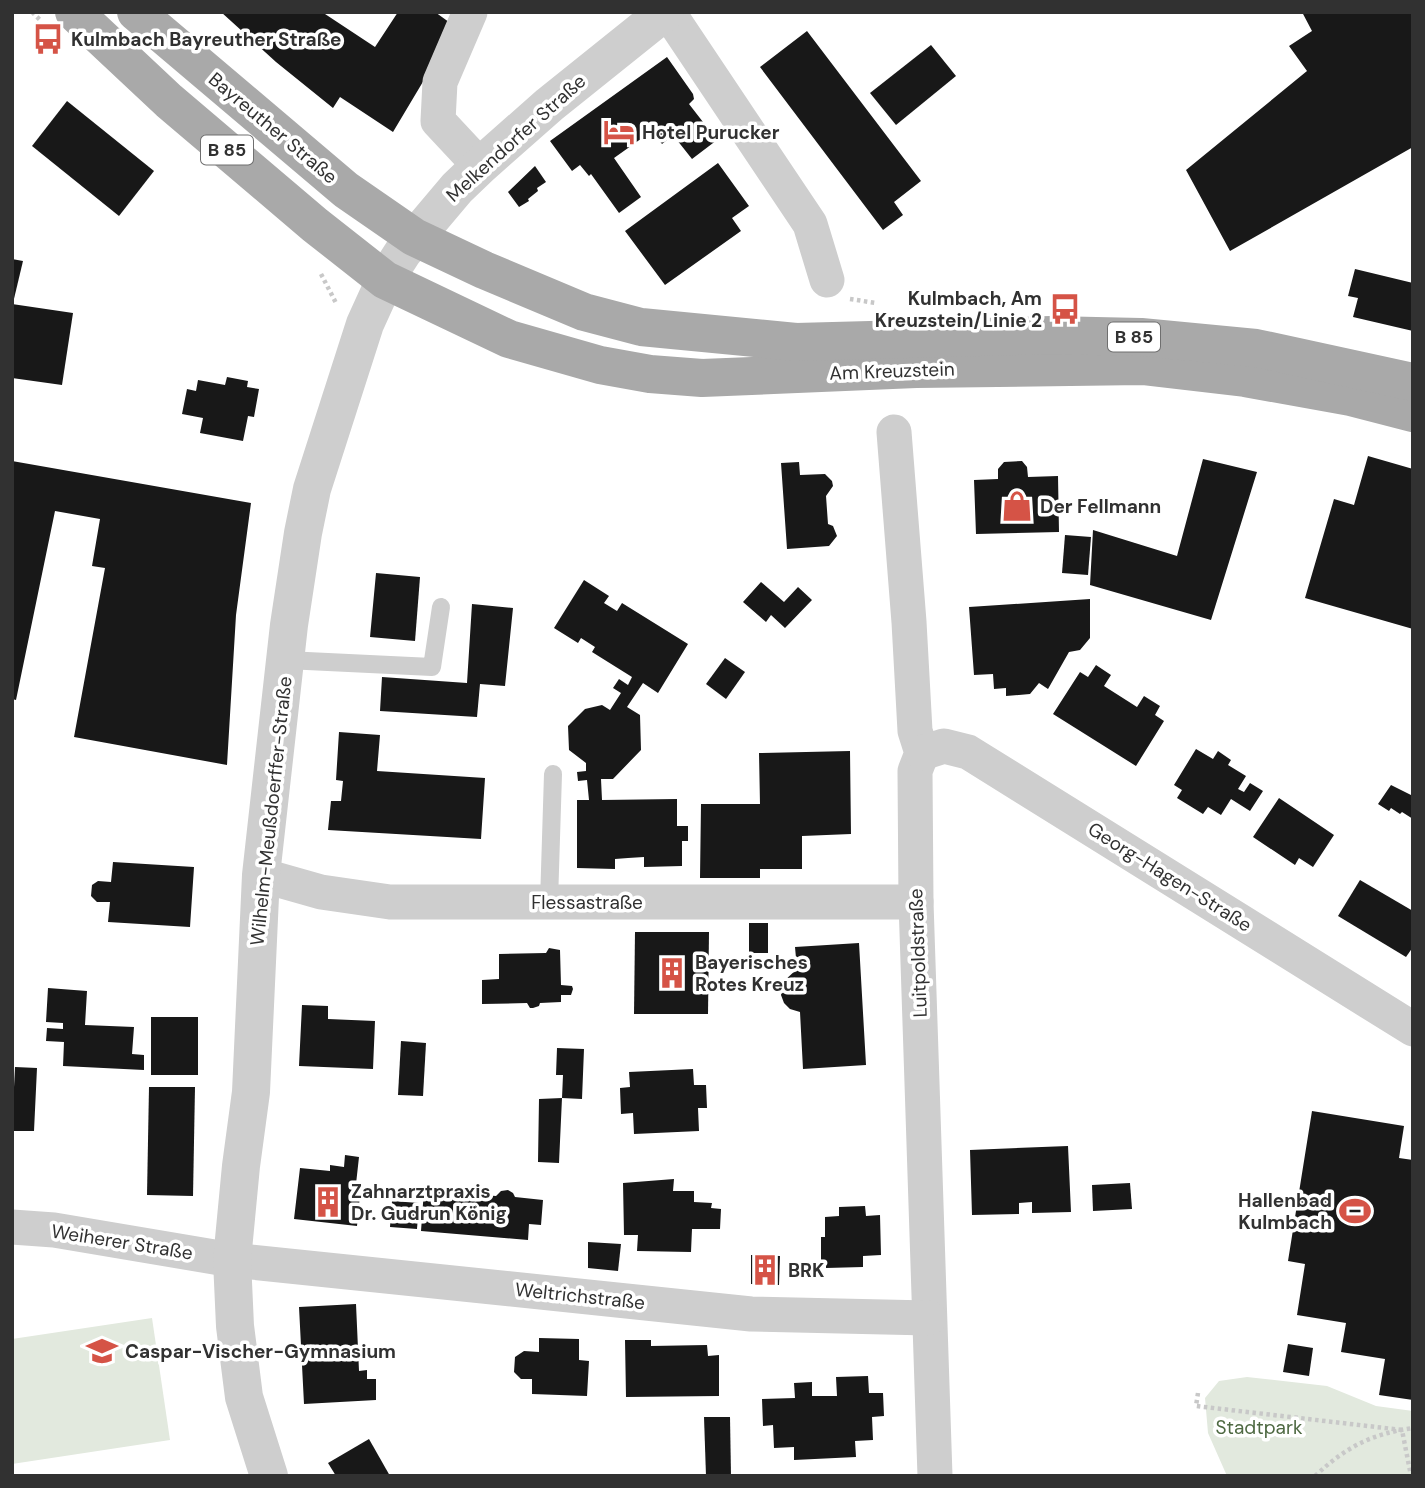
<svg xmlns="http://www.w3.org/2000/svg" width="1425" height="1488" font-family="'DM Sans',sans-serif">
  <rect width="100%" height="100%" fill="#fff"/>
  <!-- green -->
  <g fill="#e2e9de">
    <path d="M152 1318 170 1440 12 1464V1339Z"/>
    <path d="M1247 1377 1327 1386 1376 1406 1413 1411V1476H1227L1208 1433 1205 1398 1219 1381Z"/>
  </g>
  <!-- building -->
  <g fill="#181818">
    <path d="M221 12H322L375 47 398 12H435L453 25 424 80 393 132 340 97 333 108 276 62Z"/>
    <path d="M1302 12H1413V147L1230 251 1186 170 1307 71 1289 46 1312 31Z"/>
    <path d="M807 31 921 181 894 202 903 215 883 230 760 67Z"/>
    <path d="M931 45 956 76 896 125 870 93Z"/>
    <path d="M667 57 693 94 694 99 689 104 717 140 692 159 673 135 662 144 652 131 614 158 641 197 619 213 591 174 589 176 580 165 572 171 550 141Z"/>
    <path d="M67 101 154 171 119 216 32 146Z"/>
    <path d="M718 163 749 206 732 218 741 231 665 285 625 231Z"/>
    <path d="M535 166 546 182 537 188 538 191 528 199 529 201 519 207 508 192Z"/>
    <path d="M12 259 23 261 13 303H12Z"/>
    <path d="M1355 269 1413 283V331L1353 317 1358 298 1348 296Z"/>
    <path d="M12 304 73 313 62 385 12 378Z"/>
    <path d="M227 377 248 381 247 387 259 389 254 417 248 416 243 441 200 433 203 418 182 414 187 389 196 391 198 380 225 385Z"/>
    <path d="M1368 456 1413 469V629L1305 598 1334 499 1354 505Z"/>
    <path d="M1203 459 1257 472 1211 620 1090 585 1093 530 1177 556Z"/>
    <path d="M12 461 251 503 236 615 227 765 74 737 105 568 92 566 100 519 55 511 16 700 12 699Z"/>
    <path d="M1022 461 1027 467 1028 477 1058 476 1059 532 976 534 974 480 998 479V469L1004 462Z"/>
    <path d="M799 462 800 475 825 474 832 481 833 486 826 496 828 524 833 526 837 536 829 546 787 549 781 463Z"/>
    <path d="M1065 535 1091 537 1088 575 1062 573Z"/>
    <path d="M376 573 420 577 415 641 370 637Z"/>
    <path d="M584 580 609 596 604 603 617 611 622 603 688 644 658 693 643 683 627 707 640 715 641 750 613 779H601L602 800 677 799V826H688V841H682V866L644 867V857L628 858 615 859V869L577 868V800H589L587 780 578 781 577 772 586 771V763L569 750 568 726 585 709 602 705 610 710 621 693 613 688 619 679 628 685 632 677 592 652 595 647 581 638 578 643 554 628Z"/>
    <path d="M761 582 784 602 798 587 812 600 785 628 771 615 766 622 743 602Z"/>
    <path d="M1090 599V638L1080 650 1069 652 1048 689 1039 683 1030 694 1006 696V688L994 689 993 674 974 675 969 607Z"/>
    <path d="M472 604 513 608 505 686 480 684 477 717 380 711 382 677 467 683Z"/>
    <path d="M725 658 745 672 726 699 706 684Z"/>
    <path d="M1096 665 1111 675 1104 686 1137 707 1144 696 1160 706 1155 715 1164 721 1136 766 1053 714 1080 672 1088 677Z"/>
    <path d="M339 732 380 735 377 771 485 778 481 839 328 830 331 801H341L343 781 336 780Z"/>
    <path d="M1196 749 1213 759 1218 751 1231 760 1228 765 1246 776 1238 789 1244 792 1250 783 1263 791 1250 811 1231 799 1221 815 1208 807 1203 814 1177 798 1182 790 1174 785Z"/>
    <path d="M850 751 851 834 802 836V869H760V878H700L701 804H760L759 753Z"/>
    <path d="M1391 785 1413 796V819L1402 812 1400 814 1391 808 1389 811 1378 804Z"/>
    <path d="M1279 798 1334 835 1313 867 1299 858 1295 865 1253 837Z"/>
    <path d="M113 862 194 867 190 927 108 922 110 902H97L91 896 92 885 98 881 111 882Z"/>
    <path d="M1360 880 1413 911V947L1406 957 1338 916Z"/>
    <rect x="749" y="923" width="19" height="30"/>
    <path d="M635 932H709L708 1014H634Z"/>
    <path d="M859 943 866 1065 803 1069 800 1012 790 1009 784 1003 781 995 784 981 797 969 795 947Z"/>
    <path d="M549 948 560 950 561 985 572 986 573 989 571 995H561V1002L540 1003 539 1006 533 1008H530L527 1003 482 1004V980L499 979V954L546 953Z"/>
    <path d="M48 988 87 991 85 1025 134 1027 132 1054 144 1055V1070L63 1066 64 1042 46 1041 47 1028 63 1029V1023L46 1022Z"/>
    <path d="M302 1005 328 1006V1019L375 1021 373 1069 299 1066Z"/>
    <rect x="151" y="1017" width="47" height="58"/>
    <path d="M401 1041 426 1043 423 1096 398 1095Z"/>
    <path d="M557 1048 584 1049 582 1099 562 1098 559 1163 538 1162 539 1099 562 1098 563 1075H556Z"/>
    <path d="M15 1067 37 1068 34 1131H12V1087H14Z"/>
    <path d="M693 1069 694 1085H706L707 1108H698L699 1131 634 1134 633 1113 621 1114 620 1088 630 1087 629 1072Z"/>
    <path d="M149 1087H195L193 1196 147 1195Z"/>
    <path d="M1312 1111 1404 1126 1399 1158 1413 1160V1400L1379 1395 1385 1359 1341 1352 1346 1323 1297 1315 1305 1264 1288 1261Z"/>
    <path d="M1068 1146 1071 1212 1032 1213V1202L1019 1203V1214L972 1215 970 1150Z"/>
    <path d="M345 1155 359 1157 356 1184 361 1185 357 1226 294 1219 300 1168 330 1171V1165L344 1167Z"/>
    <path d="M674 1179 673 1191H694V1202L712 1203 711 1208 721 1209 720 1229H692L691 1252 637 1251 638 1235H624L623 1183Z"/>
    <path d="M1130 1183 1132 1209 1093 1211 1092 1185Z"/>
    <path d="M424 1190 496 1196 501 1191 508 1190 513 1193 515 1197 543 1200 541 1225 529 1224 528 1240 421 1231Z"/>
    <path d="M392 1201 419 1203 417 1229 390 1227Z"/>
    <path d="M865 1206 866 1216 880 1215 881 1255 863 1256V1267L826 1268V1261H821V1237H825V1217L839 1216V1207Z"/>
    <path d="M588 1242 621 1244 618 1271 588 1268Z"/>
    <path d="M751 1255 780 1256 779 1285 751 1284Z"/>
    <path d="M356 1304 359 1371 367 1370V1379H376V1400L304 1404 299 1307Z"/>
    <path d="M539 1338 579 1339V1360L589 1361 587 1396 532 1394V1379H521L514 1372 515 1357 524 1351 539 1352Z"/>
    <path d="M625 1340H651V1346L707 1345 708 1356 719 1355V1396L626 1397Z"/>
    <path d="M1288 1344 1313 1348 1309 1376 1283 1372Z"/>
    <path d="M868 1376 869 1393H883L884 1416 872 1417 873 1440 855 1441 856 1457 794 1460V1447L774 1448 773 1425 763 1426 762 1399 795 1398 794 1383 812 1382V1396H837L836 1377Z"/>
    <path d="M704 1417H730L731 1476H706Z"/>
    <path d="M369 1439 390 1476H336L328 1463Z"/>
  </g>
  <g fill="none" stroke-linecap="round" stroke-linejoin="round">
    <!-- path -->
    <g stroke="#c8c8c8" stroke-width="4.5" stroke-dasharray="3.5 3.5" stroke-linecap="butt">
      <path d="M32 12 40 20"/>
      <path d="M321 274 336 303"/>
      <path d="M850 299 876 303"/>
      <path d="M1198 1393 1196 1406 1402 1430 1411 1476"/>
      <path d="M1315 1476C1346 1447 1371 1434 1413 1428"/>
    </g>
    <!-- service -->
    <g stroke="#cecece" stroke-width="18">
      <path d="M286 660 432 667 441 607"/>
      <path d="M549 902 553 774"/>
    </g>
    <!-- minor -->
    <g stroke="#cecece" stroke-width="35">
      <path d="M470 12 440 82 438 121 480 166"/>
      <path d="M668 12 810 224 827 280"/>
      <path d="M894 432 909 622 915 731 922 753 915 771 916 902 935 1476"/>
      <path d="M922 753 944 746 968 752 1413 1029"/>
      <path d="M261 875 321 892 390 902H916"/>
      <path d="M12 1227 54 1230 232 1260 751 1314 929 1318"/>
    </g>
    <!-- tertiary -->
    <path stroke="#cecece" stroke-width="38" d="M269 1476 244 1397 235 1326 232 1260 241 1166 251 1092 261 875 289 625 303 533 312 489 365 324 385 280 403 252 457 188 480 166 549 105 665 12"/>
    <!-- primary -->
    <g stroke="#a9a9a9" stroke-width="38">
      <path d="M74 12 169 101 315 225 385 280 509 339 600 365 650 374 702 378 916 369 1142 366 1245 378 1351 397 1413 413"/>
      <path d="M136 12 346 190 414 237 484 270 584 312 641 327 796 342 1051 335 1141 337 1256 348 1413 382"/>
    </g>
  </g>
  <!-- icons -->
  <defs>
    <symbol id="bus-bare" viewBox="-9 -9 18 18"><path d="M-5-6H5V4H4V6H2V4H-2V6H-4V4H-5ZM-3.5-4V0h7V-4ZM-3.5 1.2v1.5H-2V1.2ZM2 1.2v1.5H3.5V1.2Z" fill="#d55346" stroke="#fff" stroke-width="2.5" paint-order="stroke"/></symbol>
    <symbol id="hotel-bare" viewBox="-9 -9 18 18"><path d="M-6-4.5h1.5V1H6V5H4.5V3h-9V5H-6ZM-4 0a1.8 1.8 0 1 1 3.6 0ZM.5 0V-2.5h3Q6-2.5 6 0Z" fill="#d55346" stroke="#fff" stroke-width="2.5" paint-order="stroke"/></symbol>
    <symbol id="shop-bare" viewBox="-9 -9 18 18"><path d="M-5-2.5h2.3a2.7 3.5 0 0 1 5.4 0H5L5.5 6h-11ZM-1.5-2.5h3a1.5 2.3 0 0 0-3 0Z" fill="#d55346" stroke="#fff" stroke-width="2.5" paint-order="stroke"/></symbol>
    <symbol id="building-bare" viewBox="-9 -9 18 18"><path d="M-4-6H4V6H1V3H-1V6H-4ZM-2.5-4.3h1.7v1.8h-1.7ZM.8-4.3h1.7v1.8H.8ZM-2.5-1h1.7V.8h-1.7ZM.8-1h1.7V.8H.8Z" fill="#d55346" stroke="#fff" stroke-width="2.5" paint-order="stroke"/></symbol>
    <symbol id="stadium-bare" viewBox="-9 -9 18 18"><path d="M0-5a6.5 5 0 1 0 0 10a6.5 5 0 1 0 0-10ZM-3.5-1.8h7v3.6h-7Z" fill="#d55346" stroke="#fff" stroke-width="2.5" paint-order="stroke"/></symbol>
    <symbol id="school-bare" viewBox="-9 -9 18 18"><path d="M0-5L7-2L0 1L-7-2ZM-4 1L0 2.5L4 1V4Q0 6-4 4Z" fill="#d55346" stroke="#fff" stroke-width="2.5" paint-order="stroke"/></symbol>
  </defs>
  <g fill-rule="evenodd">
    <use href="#bus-bare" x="26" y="17" width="44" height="44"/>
    <use href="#hotel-bare" x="597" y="110" width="44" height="44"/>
    <use href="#bus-bare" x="1043" y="287" width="44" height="44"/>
    <use href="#shop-bare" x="995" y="484" width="44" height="44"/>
    <use href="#building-bare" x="650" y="951" width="44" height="44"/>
    <use href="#building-bare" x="306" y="1180" width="44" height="44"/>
    <use href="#stadium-bare" x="1333" y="1189" width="44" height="44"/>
    <use href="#building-bare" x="743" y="1248" width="44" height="44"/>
    <use href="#school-bare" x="80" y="1329" width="44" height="44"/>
  </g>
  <g text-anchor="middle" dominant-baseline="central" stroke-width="7" stroke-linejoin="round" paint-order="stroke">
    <!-- shield labels -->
    <g fill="#fff" stroke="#6f6f6f" stroke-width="2">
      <rect x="201" y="135.5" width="52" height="29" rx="5"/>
      <rect x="1108" y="322.5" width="52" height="29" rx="5"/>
    </g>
    <g font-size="18" font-weight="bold" fill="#313131">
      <text x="227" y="150">B 85</text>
      <text x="1134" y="337">B 85</text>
    </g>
    <!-- poi labels -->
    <g font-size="19" font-weight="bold" fill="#313131" stroke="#fff" text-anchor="start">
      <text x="71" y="39">Kulmbach Bayreuther Straße</text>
      <text x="642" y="132">Hotel Purucker</text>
      <text x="1042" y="298" text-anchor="end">Kulmbach, Am<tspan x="1042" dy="22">Kreuzstein/Linie 2</tspan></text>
      <text x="1040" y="506">Der Fellmann</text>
      <text x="695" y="962">Bayerisches<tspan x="695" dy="22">Rotes Kreuz</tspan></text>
      <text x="351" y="1191">Zahnarztpraxis<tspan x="351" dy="22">Dr. Gudrun König</tspan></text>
      <text x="1332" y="1200" text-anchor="end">Hallenbad<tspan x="1332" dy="22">Kulmbach</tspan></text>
      <text x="788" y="1270">BRK</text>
      <text x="125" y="1351">Caspar-Vischer-Gymnasium</text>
    </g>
    <!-- street labels -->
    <g font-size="19" fill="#313131" stroke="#fff">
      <text transform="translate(273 128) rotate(40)">Bayreuther Straße</text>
      <text transform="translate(516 138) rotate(-42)">Melkendorfer Straße</text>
      <text transform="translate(892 371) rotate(-2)">Am Kreuzstein</text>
      <text transform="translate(271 811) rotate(-84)">Wilhelm-Meußdoerffer-Straße</text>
      <text transform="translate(1170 877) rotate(32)">Georg-Hagen-Straße</text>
      <text x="587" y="902">Flessastraße</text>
      <text transform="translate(918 953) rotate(-92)">Luitpoldstraße</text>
      <text transform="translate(122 1242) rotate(9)">Weiherer Straße</text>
      <text transform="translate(580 1296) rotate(6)">Weltrichstraße</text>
    </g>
    <!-- park labels -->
    <g font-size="19" fill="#4e6942" stroke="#fff">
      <text x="1259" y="1427">Stadtpark</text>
    </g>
  </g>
  <!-- border -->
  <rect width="1425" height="1488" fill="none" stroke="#313131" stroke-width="28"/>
</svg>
